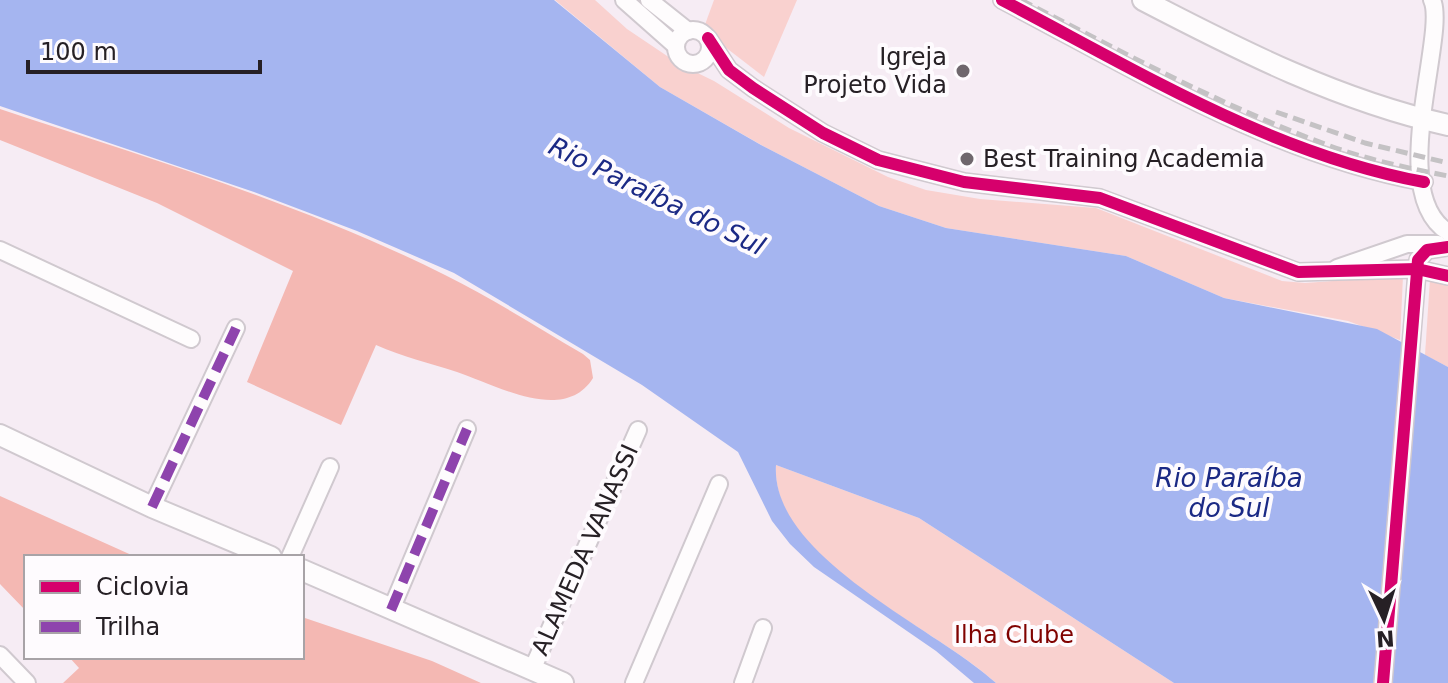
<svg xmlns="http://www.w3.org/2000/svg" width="1448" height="683" font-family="'DejaVu Sans',sans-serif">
  <rect width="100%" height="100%" fill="#f6ecf4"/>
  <!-- green -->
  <g fill="#f9d1cf">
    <path d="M555 0H595L627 29 679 64 714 81 789 128 888 177 926 190 980 199 1096 208 1282 281 1305 283 1403 276 1400 340 1348 321 1224 298 1126 256 946 228 879 206 765 147 660 87Z"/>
    <path d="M714 0H797L764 77 703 30Z"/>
    <path d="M1430 279 1448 286V367L1425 355Z"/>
    <path d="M776 465 919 518 1174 683H996C935 626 770 561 776 465Z"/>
  </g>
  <!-- forest -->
  <g fill="#f4b8b3">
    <path d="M0 109C148 158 306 205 445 275 493 299 537 327 583 354L590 360 593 378C564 425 494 384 457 372 430 363 403 357 376 345L341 425 247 382 293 271 157 203 0 140Z"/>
    <path d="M0 496 136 557H26V611L0 584Z"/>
    <path d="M302 617 432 661 481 683H63L79 668 69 657H302Z"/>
  </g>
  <!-- water -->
  <path fill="#a5b5f0" d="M0 0H554L660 87 761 145 879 206 946 228 1126 256 1224 298 1377 329 1448 367V683H1174L919 518 776 465C770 557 936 628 996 683H974L936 651 814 567 790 544 772 521 738 452 642 385 454 273 357 231 254 192 0 106Z"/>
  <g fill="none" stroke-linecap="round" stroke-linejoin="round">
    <defs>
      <g id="minor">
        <path d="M624 0 676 46"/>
        <path d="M649 0 688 31"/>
        <path d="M1002 0C1138 71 1272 154 1424 182"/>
        <path d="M1432 0C1448 33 1385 194 1448 232"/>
        <circle cx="693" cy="47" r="17"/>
        <path d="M708 38 729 70 753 88 823 133 878 160 964 182 1100 198 1298 272 1417 269 1448 276"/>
        <path d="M0 250 191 339"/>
        <path d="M1337 268 1407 244H1438"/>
        <path d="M152 507 236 328"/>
        <path d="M290 557 330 467"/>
        <path d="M391 610 467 429"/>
        <path d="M0 655 27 683"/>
        <path d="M532 670 638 430"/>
        <path d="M634 683 719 484"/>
        <path d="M743 683 763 628"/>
        <path d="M1383 683 1418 260 1427 250 1448 247"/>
      </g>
      <g id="major">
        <path d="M1143 0C1241 51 1340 101 1448 125"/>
        <path d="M0 435 152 507 271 557"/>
        <path d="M302 570 563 683"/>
      </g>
    </defs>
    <!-- minor casing -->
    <use href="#minor" stroke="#d0c9cf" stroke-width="20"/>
    <!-- major casing -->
    <use href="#major" stroke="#d0c9cf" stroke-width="24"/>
    <!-- minor -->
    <use href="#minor" stroke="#fefcfd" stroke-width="16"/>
    <!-- major -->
    <use href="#major" stroke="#fefcfd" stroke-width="20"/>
    <!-- rail -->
    <g stroke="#c4c2c4" stroke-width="5" stroke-dasharray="12 6" stroke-linecap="butt">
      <path d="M1021 0C1122 52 1224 107 1330 146 1368 160 1408 168 1448 176"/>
      <path d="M1276 112 1365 143 1448 163"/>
    </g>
    <!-- quiet -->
    <g stroke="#8e44ad" stroke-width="10" stroke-dasharray="20 10" stroke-linecap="butt">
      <path d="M152 507 236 328"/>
      <path d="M391 610 467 429"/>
    </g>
    <defs>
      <g id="cycleway">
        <path d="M1002 0C1138 71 1272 154 1424 182"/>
        <path d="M708 38 729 70 753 88 823 133 878 160 964 182 1100 198 1298 272 1417 269 1448 276"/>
        <path d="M1383 683 1418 260 1427 250 1448 247"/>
      </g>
    </defs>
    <!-- cycleway casing -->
    <use href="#cycleway" stroke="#fefbfe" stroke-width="17"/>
    <!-- cycleway -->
    <use href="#cycleway" stroke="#d6006c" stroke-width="12"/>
  </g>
  <!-- markers -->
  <g fill="#6f676d" stroke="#fefbfe" stroke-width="3">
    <circle cx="963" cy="71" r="8"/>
    <circle cx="967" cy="159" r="8"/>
  </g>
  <g text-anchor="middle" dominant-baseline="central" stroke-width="8" stroke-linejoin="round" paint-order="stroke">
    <!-- poi labels -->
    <g font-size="24" fill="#262025" stroke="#fefbfe" text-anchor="end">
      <text x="947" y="57">Igreja<tspan x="947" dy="28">Projeto Vida</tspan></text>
      <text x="983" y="159" text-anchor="start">Best Training Academia</text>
    </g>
    <!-- street labels -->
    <g font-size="24" fill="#262025" stroke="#fefbfe">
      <text transform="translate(585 550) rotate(-66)">ALAMEDA VANASSI</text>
    </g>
    <!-- park labels -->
    <g font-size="24" fill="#800200" stroke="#fefbfe">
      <text x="1014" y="635">Ilha Clube</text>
    </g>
    <!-- water labels -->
    <g font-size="26" font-style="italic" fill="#1b2985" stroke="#fefbfe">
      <text transform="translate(657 196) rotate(26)">Rio Paraíba do Sul</text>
      <text x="1229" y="478">Rio Paraíba<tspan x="1229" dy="30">do Sul</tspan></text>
    </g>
  </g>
  <!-- legend -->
  <rect x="24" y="555" width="280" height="104" fill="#fefbfe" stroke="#a8a3a7" stroke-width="2"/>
  <rect x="40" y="581" width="40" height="12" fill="#d6006c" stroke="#a8a3a7" stroke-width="2"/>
  <text x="96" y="595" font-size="24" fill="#262025">Ciclovia</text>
  <rect x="40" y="621" width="40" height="12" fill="#8e44ad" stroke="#a8a3a7" stroke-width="2"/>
  <text x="96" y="635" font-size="24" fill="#262025">Trilha</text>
  <!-- north arrow -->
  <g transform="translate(1384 619) rotate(176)" stroke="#fefbfe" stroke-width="6" paint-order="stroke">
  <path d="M0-6L14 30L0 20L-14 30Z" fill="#262025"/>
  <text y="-12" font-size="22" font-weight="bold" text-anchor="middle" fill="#262025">N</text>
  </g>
  <!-- scale -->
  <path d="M28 60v12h232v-12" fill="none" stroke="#262025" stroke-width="4"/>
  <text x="40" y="60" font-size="24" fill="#262025" stroke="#fefbfe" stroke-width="6" paint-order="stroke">100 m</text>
</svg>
